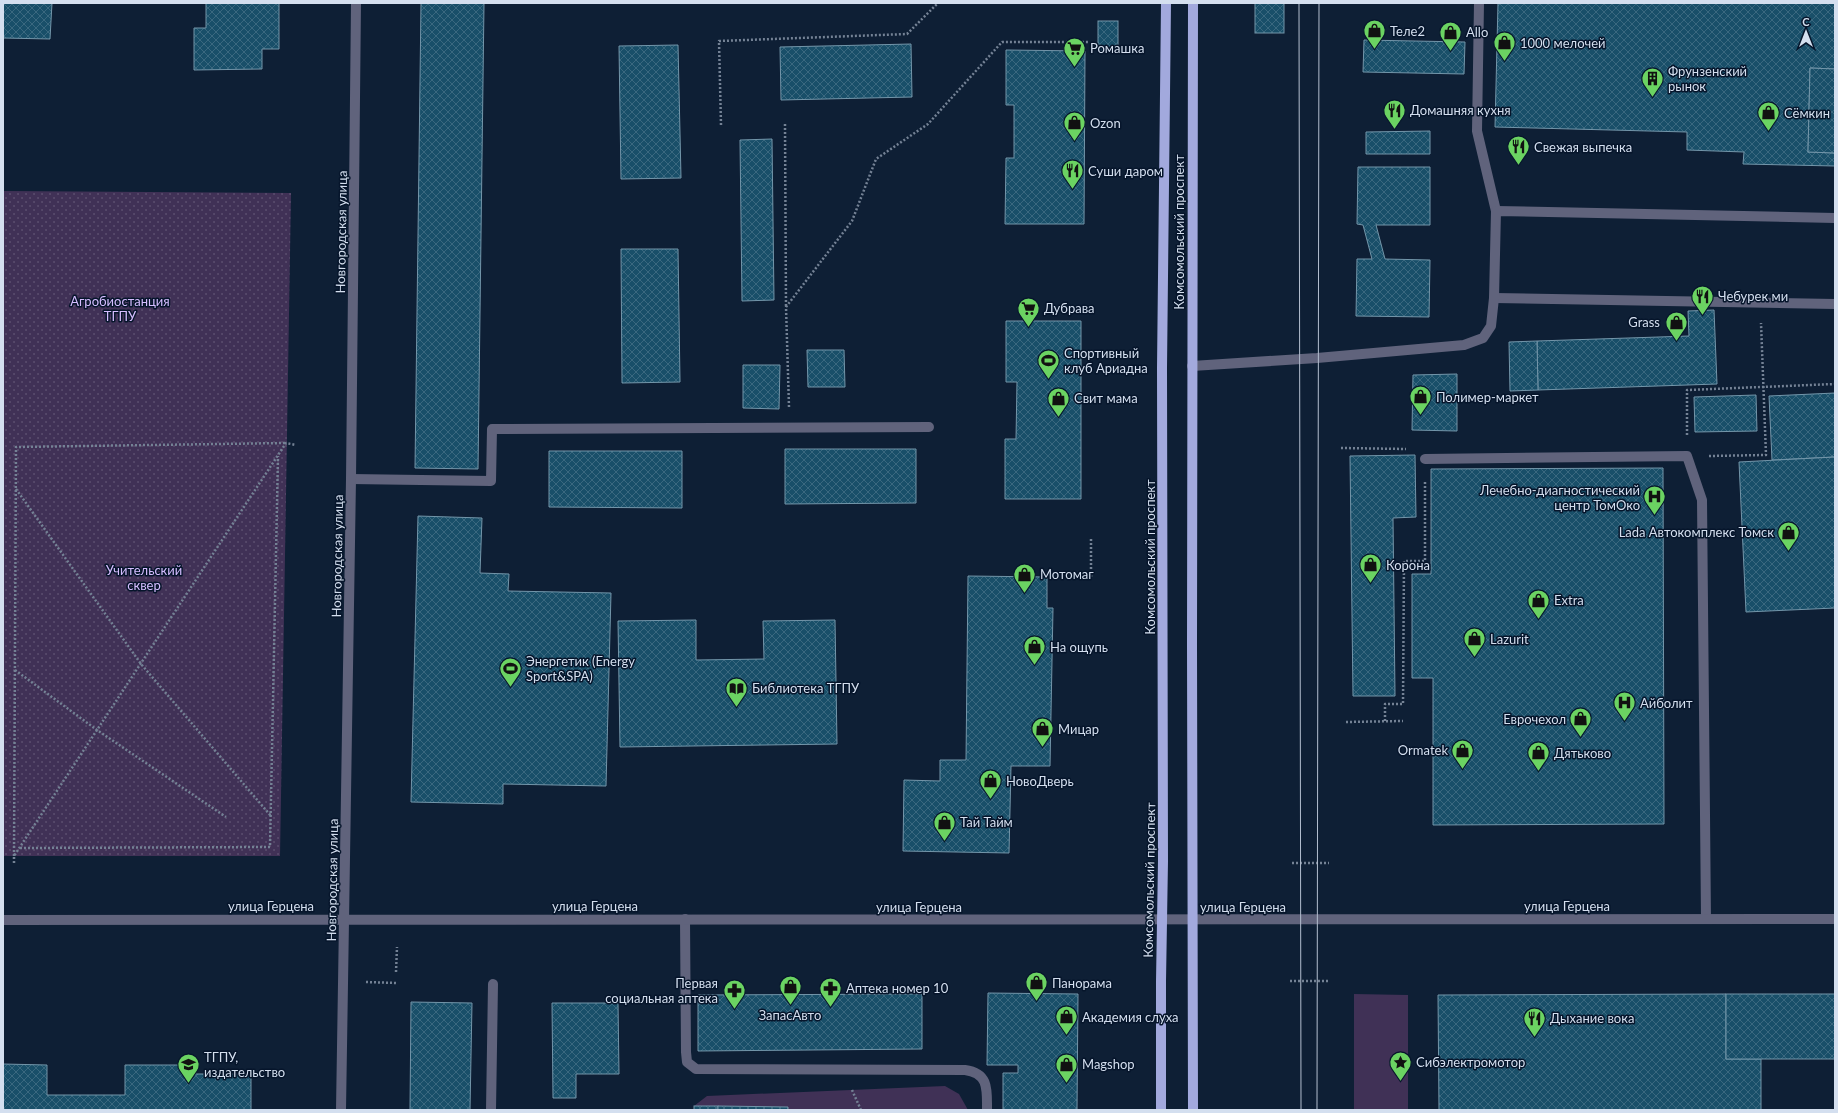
<svg xmlns="http://www.w3.org/2000/svg" width="1838" height="1113" font-family="Lato,sans-serif">
  <defs>
    <pattern id="park-dots" width="8" height="8" patternUnits="userSpaceOnUse"><rect width="8" height="8" fill="#403156"/><path d="M2 2h.1M6 6h.1" fill="none" stroke="#5b4e6f" stroke-width="1.8" stroke-linecap="round"/></pattern>
    <pattern id="building-cross-hatch" width="8" height="8" patternUnits="userSpaceOnUse"><rect width="8" height="8" fill="#194f69"/><path d="M0 0l8 8M0 8l8-8" fill="none" stroke="#3a687f"/></pattern>
  </defs>
  <rect width="100%" height="100%" fill="#0e1f35"/>
  <!-- grass -->
  <g fill="#403156">
    <path d="M1354 994 1408 995V1110H1354Z"/>
    <path d="M945 1086 959 1094 968 1110H788V1107L694 1106 707 1096Z"/>
  </g>
  <!-- park -->
  <path fill="url(#park-dots)" d="M3 191 291 193 280 856H3Z"/>
  <!-- building -->
  <g fill="url(#building-cross-hatch)" stroke="#7396aa">
    <path d="M3 3H52L50 39 3 38Z"/>
    <path d="M206 3H279V49H262V69L194 70V28H206Z"/>
    <path d="M421 3H484L478 469 415 468Z"/>
    <rect x="1255" y="3" width="29" height="30"/>
    <path d="M1498 3H1835V69L1810 68 1808 152 1835 153V166L1743 164 1744 152 1687 150V132L1495 127Z"/>
    <rect x="1098" y="21" width="20" height="30"/>
    <path d="M1364 40 1465 42 1464 74 1363 72Z"/>
    <path d="M911 44 912 97 781 100 780 47Z"/>
    <path d="M678 45 681 178 621 179 619 46Z"/>
    <path d="M1006 50 1085 51 1084 224H1005L1006 158H1014V105H1006Z"/>
    <path d="M1810 68 1835 69V153L1808 152Z"/>
    <path d="M1430 131V154H1366V132Z"/>
    <path d="M772 139 774 300 742 301 740 140Z"/>
    <path d="M1358 167H1430V225H1376L1385 259 1430 260 1429 317 1356 316 1357 259H1372L1363 225 1357 224Z"/>
    <path d="M621 249H678L680 382 622 383Z"/>
    <path d="M1714 310 1717 384 1538 390 1537 341 1689 336 1688 311Z"/>
    <path d="M1006 321H1081V499H1005V439H1016L1017 382H1006Z"/>
    <path d="M1537 341 1538 390 1510 391 1509 342Z"/>
    <path d="M807 350H844L845 387H808Z"/>
    <path d="M743 365H780L779 409 743 408Z"/>
    <path d="M1457 374V431L1412 430 1413 375Z"/>
    <path d="M1835 393V457L1772 460 1769 396Z"/>
    <path d="M1756 395 1757 431 1695 432 1694 397Z"/>
    <path d="M785 449H916V503L785 504Z"/>
    <path d="M549 451H682V508L549 507Z"/>
    <path d="M1415 455 1416 517 1393 518 1395 696H1353L1350 456Z"/>
    <path d="M1835 457V608L1746 612 1739 462Z"/>
    <path d="M1663 468 1664 824 1433 825V678H1412V574H1431V469Z"/>
    <path d="M418 516 482 518 480 573 509 574 508 591 611 593 606 786 503 784V804L411 802Z"/>
    <path d="M968 576 1047 577V608H1053L1050 766H1011L1009 853 903 851 904 780 940 781V760H966Z"/>
    <path d="M696 620V660L764 659 763 621 835 620 837 744 620 747 618 621Z"/>
    <path d="M988 993 1078 994 1077 1110H1003V1073H1018V1065H987Z"/>
    <path d="M922 994V1049L698 1051V995Z"/>
    <path d="M1726 994V1059H1761V1110H1439L1438 995Z"/>
    <rect x="1726" y="994" width="109" height="65"/>
    <path d="M411 1002 472 1003 470 1110H410Z"/>
    <path d="M552 1003H618L619 1074H576V1098H553Z"/>
    <path d="M3 1064 47 1065V1095H125V1065H193V1074H251V1110H3Z"/>
    <rect x="694" y="1106" width="24" height="4"/>
    <path d="M718 1106 788 1107V1110H718Z"/>
  </g>
  <g fill="none" stroke-linecap="round" stroke-linejoin="round">
    <!-- path -->
    <g stroke="#748295" stroke-width="2.5" stroke-dasharray="2 2" stroke-linecap="butt">
      <path d="M785 124 786 307"/>
      <path d="M721 125 719 41 907 34 938 3"/>
      <path d="M789 407 786 307 852 221 876 159 928 124 1002 42H1089"/>
      <path d="M1687 435V390L1835 384"/>
      <path d="M1341 448 1406 449"/>
      <path d="M1709 456 1766 455 1761 323"/>
      <path d="M16 489 141 664 271 816"/>
      <path d="M1091 539V577"/>
      <path d="M15 670 97 730 226 817"/>
      <path d="M1385 721V704H1403L1404 561H1425V480"/>
      <path d="M1346 722 1403 721"/>
      <path d="M20 848 270 847 278 456"/>
      <path d="M14 856 16 447 286 443"/>
      <path d="M14 863V856L286 443 296 445"/>
      <path d="M1292 863H1329"/>
      <path d="M396 972 397 947"/>
      <path d="M1290 981H1329"/>
      <path d="M366 982 396 983"/>
      <path d="M852 1090 861 1110"/>
    </g>
    <!-- minor -->
    <g stroke="#60637c" stroke-width="10">
      <path d="M1479 3 1477 131 1496 211"/>
      <path d="M1494 298 1835 304"/>
      <path d="M1192 366 1317 358 1464 345 1483 338 1491 326 1494 298 1496 211 1835 218"/>
      <path d="M1425 459 1687 456 1702 500 1706 919"/>
      <path d="M351 479 491 481 492 429 929 427"/>
      <path d="M685 919 686 1052 687 1062 696 1069 965 1070C989 1073 987 1090 987 1110"/>
      <path d="M3 920 1835 919"/>
      <path d="M341 1110 351 479 356 3"/>
      <path d="M491 1110 493 984"/>
    </g>
    <!-- major -->
    <g stroke="#a2a9dd" stroke-width="10">
      <path d="M1193 3 1192 645 1193 1110"/>
      <path d="M1161 1110V981L1163 861 1162 368 1166 3"/>
    </g>
    <!-- tram -->
    <g stroke="#b4bfd0" stroke-width="1">
      <path d="M1299 3 1301 1110"/>
      <path d="M1317 1110 1319 3"/>
    </g>
  </g>
  <!-- icons -->
  <defs>
    <symbol id="shop-pin" viewBox="-11 -11 22 30"><path d="M0 17L-7.5 6A9.5 9.5 0 1 1 7.5 6Z" fill="#6bd362" stroke="#06152b"/><path d="M-5-2.5h2.3a2.7 3.5 0 0 1 5.4 0H5L5.5 6h-11ZM-1.5-2.5h3a1.5 2.3 0 0 0-3 0Z" fill="#111"/></symbol>
    <symbol id="supermarket-pin" viewBox="-11 -11 22 30"><path d="M0 17L-7.5 6A9.5 9.5 0 1 1 7.5 6Z" fill="#6bd362" stroke="#06152b"/><path d="M-6-5.5h2.5l.6 2H6L4.5 2H-2.5L-4.4-4H-6ZM-1.5 3.2a1.3 1.3 0 1 0 .1 0ZM3 3.2a1.3 1.3 0 1 0 .1 0Z" fill="#111"/></symbol>
    <symbol id="building-pin" viewBox="-11 -11 22 30"><path d="M0 17L-7.5 6A9.5 9.5 0 1 1 7.5 6Z" fill="#6bd362" stroke="#06152b"/><path d="M-4-6H4V6H1V3H-1V6H-4ZM-2.5-4.3h1.7v1.8h-1.7ZM.8-4.3h1.7v1.8H.8ZM-2.5-1h1.7V.8h-1.7ZM.8-1h1.7V.8H.8Z" fill="#111"/></symbol>
    <symbol id="restaurant-pin" viewBox="-11 -11 22 30"><path d="M0 17L-7.5 6A9.5 9.5 0 1 1 7.5 6Z" fill="#6bd362" stroke="#06152b"/><path d="M-5-6h1v4h1v-4h1v4h1v-4h1v5L-1.5 .5V6h-2V.5L-5-1ZM5-6V6H3V1.5H1.5Q1.5-4 5-6Z" fill="#111"/></symbol>
    <symbol id="stadium-pin" viewBox="-11 -11 22 30"><path d="M0 17L-7.5 6A9.5 9.5 0 1 1 7.5 6Z" fill="#6bd362" stroke="#06152b"/><path d="M0-5a6.5 5 0 1 0 0 10a6.5 5 0 1 0 0-10ZM-3.5-1.8h7v3.6h-7Z" fill="#111"/></symbol>
    <symbol id="hospital-pin" viewBox="-11 -11 22 30"><path d="M0 17L-7.5 6A9.5 9.5 0 1 1 7.5 6Z" fill="#6bd362" stroke="#06152b"/><path d="M-5-5h3v3.5h4V-5h3V5h-3V1.5h-4V5h-3Z" fill="#111"/></symbol>
    <symbol id="library-pin" viewBox="-11 -11 22 30"><path d="M0 17L-7.5 6A9.5 9.5 0 1 1 7.5 6Z" fill="#6bd362" stroke="#06152b"/><path d="M-6-4Q-3-5.5-.7-3.5V5Q-3 3-6 4ZM6-4Q3-5.5 .7-3.5V5Q3 3 6 4Z" fill="#111"/></symbol>
    <symbol id="pharmacy-pin" viewBox="-11 -11 22 30"><path d="M0 17L-7.5 6A9.5 9.5 0 1 1 7.5 6Z" fill="#6bd362" stroke="#06152b"/><path d="M-2-6h4v4h4v4h-4v4h-4v-4h-4v-4h4Z" fill="#111"/></symbol>
    <symbol id="sight-pin" viewBox="-11 -11 22 30"><path d="M0 17L-7.5 6A9.5 9.5 0 1 1 7.5 6Z" fill="#6bd362" stroke="#06152b"/><path d="M0-6L1.8-2.2L6-1.7L2.9 1.2L3.7 5.4L0 3.3L-3.7 5.4L-2.9 1.2L-6-1.7L-1.8-2.2Z" fill="#111"/></symbol>
    <symbol id="university-pin" viewBox="-11 -11 22 30"><path d="M0 17L-7.5 6A9.5 9.5 0 1 1 7.5 6Z" fill="#6bd362" stroke="#06152b"/><path d="M0-5L7-2L0 1L-7-2ZM-4 1L0 2.5L4 1V4Q0 6-4 4Z" fill="#111"/></symbol>
  </defs>
  <g fill-rule="evenodd">
    <use href="#shop-pin" x="1362" y="18" width="25" height="34"/>
    <use href="#shop-pin" x="1438" y="20" width="25" height="34"/>
    <use href="#shop-pin" x="1492" y="30" width="25" height="34"/>
    <use href="#supermarket-pin" x="1062" y="36" width="25" height="34"/>
    <use href="#building-pin" x="1640" y="66" width="25" height="34"/>
    <use href="#restaurant-pin" x="1382" y="98" width="25" height="34"/>
    <use href="#shop-pin" x="1756" y="100" width="25" height="34"/>
    <use href="#shop-pin" x="1062" y="110" width="25" height="34"/>
    <use href="#restaurant-pin" x="1506" y="134" width="25" height="34"/>
    <use href="#restaurant-pin" x="1060" y="158" width="25" height="34"/>
    <use href="#restaurant-pin" x="1690" y="284" width="25" height="34"/>
    <use href="#supermarket-pin" x="1016" y="296" width="25" height="34"/>
    <use href="#shop-pin" x="1664" y="310" width="25" height="34"/>
    <use href="#stadium-pin" x="1036" y="348" width="25" height="34"/>
    <use href="#shop-pin" x="1408" y="384" width="25" height="34"/>
    <use href="#shop-pin" x="1046" y="386" width="25" height="34"/>
    <use href="#hospital-pin" x="1642" y="484" width="25" height="34"/>
    <use href="#shop-pin" x="1776" y="520" width="25" height="34"/>
    <use href="#shop-pin" x="1358" y="552" width="25" height="34"/>
    <use href="#shop-pin" x="1012" y="562" width="25" height="34"/>
    <use href="#shop-pin" x="1526" y="588" width="25" height="34"/>
    <use href="#shop-pin" x="1462" y="626" width="25" height="34"/>
    <use href="#shop-pin" x="1022" y="634" width="25" height="34"/>
    <use href="#stadium-pin" x="498" y="656" width="25" height="34"/>
    <use href="#library-pin" x="724" y="676" width="25" height="34"/>
    <use href="#hospital-pin" x="1612" y="690" width="25" height="34"/>
    <use href="#shop-pin" x="1568" y="706" width="25" height="34"/>
    <use href="#shop-pin" x="1030" y="716" width="25" height="34"/>
    <use href="#shop-pin" x="1450" y="738" width="25" height="34"/>
    <use href="#shop-pin" x="1526" y="740" width="25" height="34"/>
    <use href="#shop-pin" x="978" y="768" width="25" height="34"/>
    <use href="#shop-pin" x="932" y="810" width="25" height="34"/>
    <use href="#shop-pin" x="1024" y="970" width="25" height="34"/>
    <use href="#shop-pin" x="778" y="974" width="25" height="34"/>
    <use href="#pharmacy-pin" x="818" y="976" width="25" height="34"/>
    <use href="#pharmacy-pin" x="722" y="978" width="25" height="34"/>
    <use href="#shop-pin" x="1054" y="1004" width="25" height="34"/>
    <use href="#restaurant-pin" x="1522" y="1006" width="25" height="34"/>
    <use href="#sight-pin" x="1388" y="1050" width="25" height="34"/>
    <use href="#university-pin" x="176" y="1052" width="25" height="34"/>
    <use href="#shop-pin" x="1054" y="1052" width="25" height="34"/>
  </g>
  <g text-anchor="middle" dominant-baseline="central" stroke-width="3" stroke-linejoin="round" paint-order="stroke">
    <!-- poi labels -->
    <g font-size="13" fill="#d4dfef" stroke="#06152b" text-anchor="start">
      <text x="1390" y="31">Теле2</text>
      <text x="1466" y="32">Allo</text>
      <text x="1520" y="43">1000 мелочей</text>
      <text x="1090" y="48">Ромашка</text>
      <text x="1668" y="71">Фрунзенский<tspan x="1668" dy="15">рынок</tspan></text>
      <text x="1410" y="110">Домашняя кухня</text>
      <text x="1784" y="113">Сёмкин</text>
      <text x="1090" y="123">Ozon</text>
      <text x="1534" y="147">Свежая выпечка</text>
      <text x="1088" y="171">Суши даром</text>
      <text x="1718" y="296">Чебурек ми</text>
      <text x="1044" y="308">Дубрава</text>
      <text x="1660" y="322" text-anchor="end">Grass</text>
      <text x="1064" y="353">Спортивный<tspan x="1064" dy="15">клуб Ариадна</tspan></text>
      <text x="1436" y="397">Полимер-маркет</text>
      <text x="1074" y="398">Свит мама</text>
      <text x="1640" y="490" text-anchor="end">Лечебно-диагностический<tspan x="1640" dy="15">центр ТомОко</tspan></text>
      <text x="1774" y="532" text-anchor="end">Lada Автокомплекс Томск</text>
      <text x="1386" y="565">Корона</text>
      <text x="1040" y="574">Мотомаг</text>
      <text x="1554" y="600">Extra</text>
      <text x="1490" y="639">Lazurit</text>
      <text x="1050" y="647">На ощупь</text>
      <text x="526" y="661">Энергетик (Energy<tspan x="526" dy="15">Sport&amp;SPA)</tspan></text>
      <text x="752" y="688">Библиотека ТГПУ</text>
      <text x="1640" y="703">Айболит</text>
      <text x="1566" y="719" text-anchor="end">Еврочехол</text>
      <text x="1058" y="729">Мицар</text>
      <text x="1448" y="750" text-anchor="end">Ormatek</text>
      <text x="1554" y="753">Дятьково</text>
      <text x="1006" y="781">НовоДверь</text>
      <text x="960" y="822">Тай Тайм</text>
      <text x="718" y="983" text-anchor="end">Первая<tspan x="718" dy="15">социальная аптека</tspan></text>
      <text x="1052" y="983">Панорама</text>
      <text x="846" y="988">Аптека номер 10</text>
      <text x="790" y="1015" text-anchor="middle">ЗапасАвто</text>
      <text x="1082" y="1017">Академия слуха</text>
      <text x="1550" y="1018">Дыхание вока</text>
      <text x="204" y="1057">ТГПУ,<tspan x="204" dy="15">издательство</tspan></text>
      <text x="1416" y="1062">Сибэлектромотор</text>
      <text x="1082" y="1064">Magshop</text>
    </g>
    <!-- street labels -->
    <g font-size="13" fill="#d4dfef" stroke="#06152b">
      <text transform="translate(341 232) rotate(-89)">Новгородская улица</text>
      <text transform="translate(1179 232) rotate(-90)">Комсомольский проспект</text>
      <text transform="translate(337 556) rotate(-89)">Новгородская улица</text>
      <text transform="translate(1150 557) rotate(-90)">Комсомольский проспект</text>
      <text transform="translate(332 880) rotate(-89)">Новгородская улица</text>
      <text transform="translate(1149 880) rotate(-89)">Комсомольский проспект</text>
      <text x="271" y="906">улица Герцена</text>
      <text x="595" y="906">улица Герцена</text>
      <text x="1567" y="906">улица Герцена</text>
      <text x="919" y="907">улица Герцена</text>
      <text x="1243" y="907">улица Герцена</text>
    </g>
    <!-- park labels -->
    <g font-size="13" fill="#d5bdff" stroke="#06152b">
      <text x="120" y="301">Агробиостанция<tspan x="120" dy="15">ТГПУ</tspan></text>
      <text x="144" y="570">Учительский<tspan x="144" dy="15">сквер</tspan></text>
    </g>
  </g>
  <!-- border -->
  <rect width="1838" height="1113" fill="none" stroke="#d4dfef" stroke-width="8"/>
  <!-- north arrow -->
  <g transform="translate(1806 32)" stroke="#06152b" stroke-width="3" paint-order="stroke">
  <path d="M0-3L7 15L0 10L-7 15Z" fill="#d4dfef"/>
  <text y="-6" font-size="11" font-weight="bold" text-anchor="middle" fill="#d4dfef">С</text>
  </g>
</svg>
